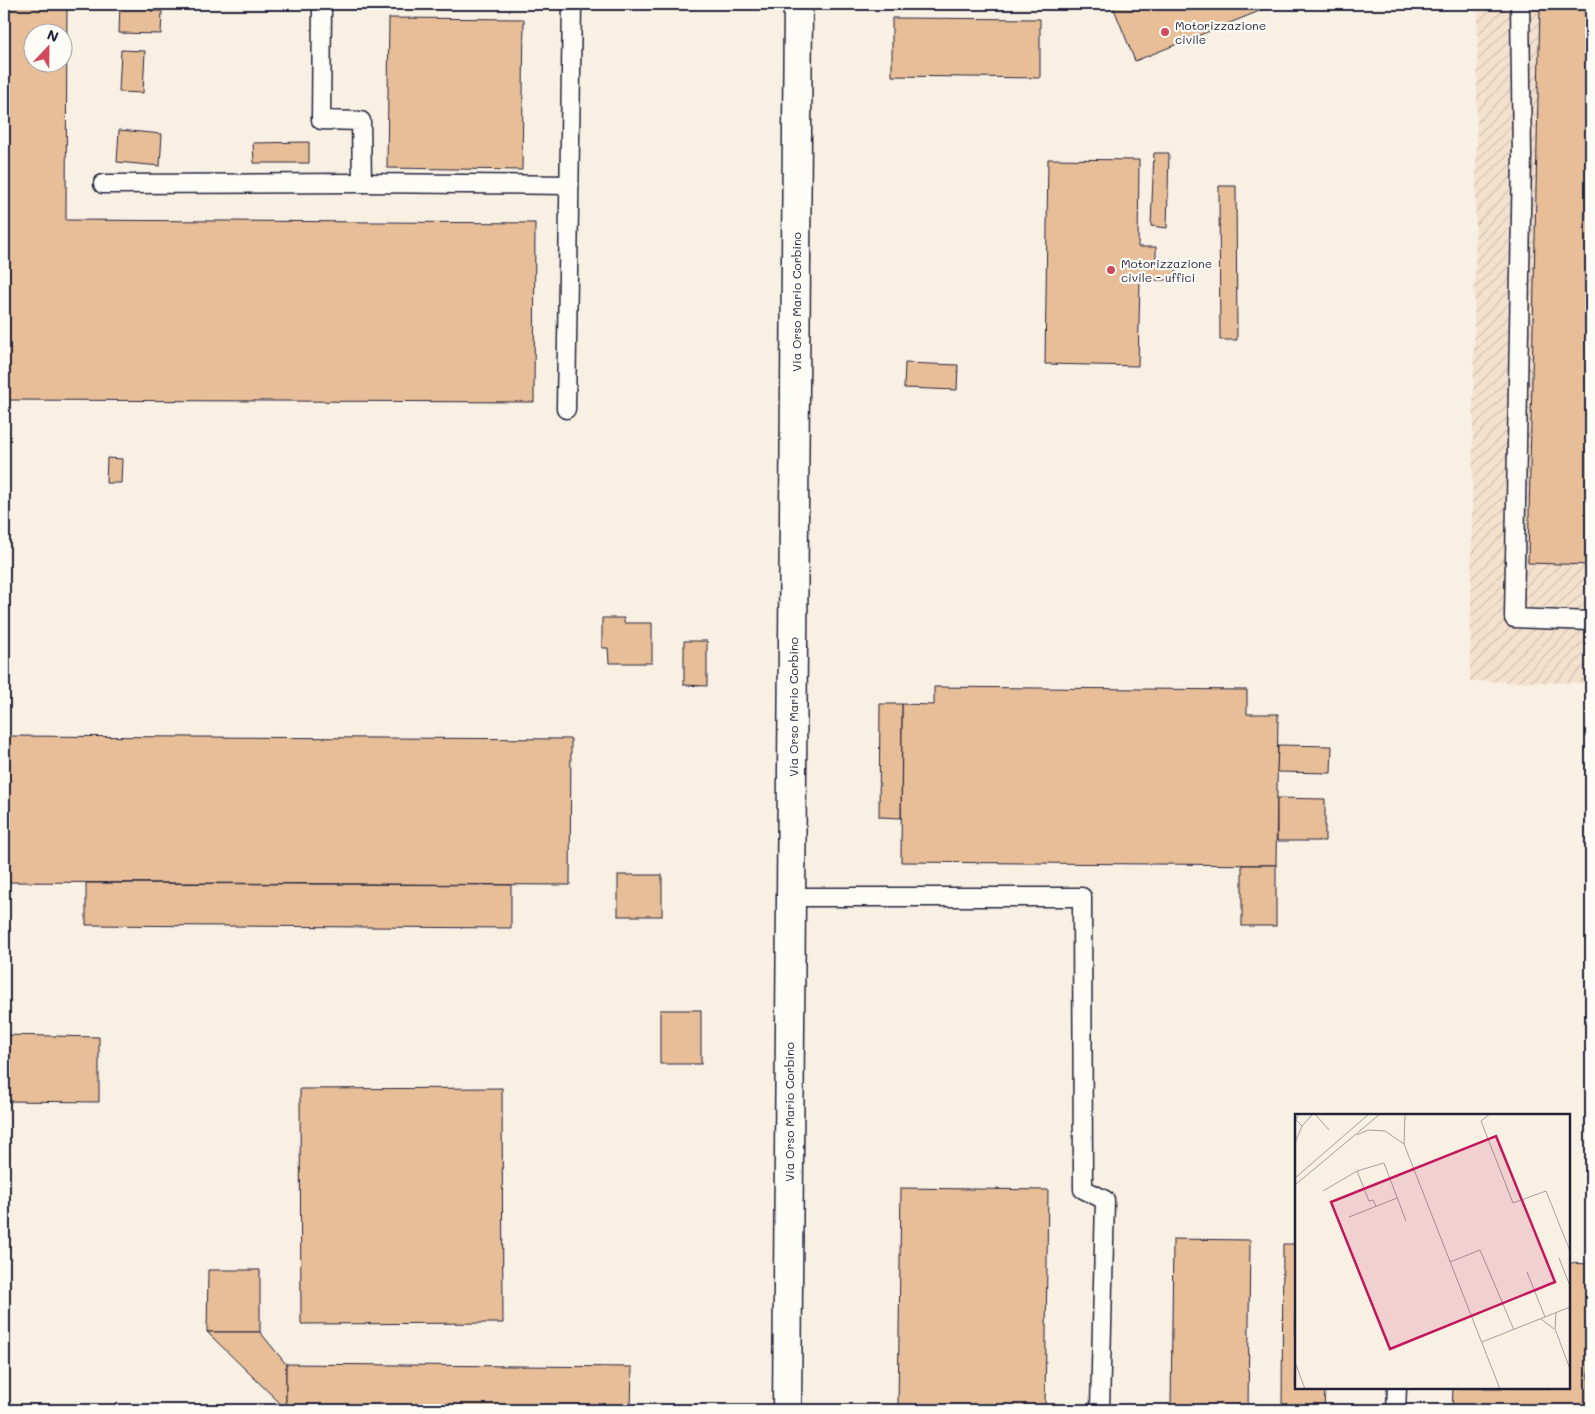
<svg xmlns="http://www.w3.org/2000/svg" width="1595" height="1414" font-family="Mali,sans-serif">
  <defs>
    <pattern id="industrial-furrows" width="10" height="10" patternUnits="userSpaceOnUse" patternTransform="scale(1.25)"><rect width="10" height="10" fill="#f4e1cd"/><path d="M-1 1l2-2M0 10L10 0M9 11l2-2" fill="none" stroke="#d1c1b1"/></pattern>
  </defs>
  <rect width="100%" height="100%" fill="#f9f0e4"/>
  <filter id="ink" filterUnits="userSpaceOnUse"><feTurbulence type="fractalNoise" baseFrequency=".02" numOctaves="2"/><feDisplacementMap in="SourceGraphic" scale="10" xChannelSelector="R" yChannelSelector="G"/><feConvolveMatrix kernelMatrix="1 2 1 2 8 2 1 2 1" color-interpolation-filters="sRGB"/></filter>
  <g filter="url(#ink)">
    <!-- industrial -->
    <path fill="url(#industrial-furrows)" d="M1478 4H1591V683L1470 681Z"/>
    <!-- building -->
    <g fill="#e7be97" stroke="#22223b" fill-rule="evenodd">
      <path d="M4 4H67L66 220 535 223 534 402 4 400ZM32 32H62V62H32Z"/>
      <path d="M120 4H151V11H162L161 34 119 33Z"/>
      <path d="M1112 4H1277L1135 61Z"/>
      <path d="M1540 4H1591V565L1528 563Z"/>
      <path d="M389 18 524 19 522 170 387 168Z"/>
      <path d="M892 18 1040 19V78L892 76Z"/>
      <path d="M121 50 145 51 143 93 119 92Z"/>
      <path d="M119 130 162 134 160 166 117 162Z"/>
      <path d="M309 142V163H254L253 143Z"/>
      <path d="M1154 153H1169L1167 228 1151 226Z"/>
      <path d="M1048 159 1139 160 1138 247H1156V260L1176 261V280H1140L1138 366 1045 364Z"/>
      <path d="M1219 186H1236L1237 340H1220Z"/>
      <path d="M905 363 958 365 957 390 904 388Z"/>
      <path d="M107 458 122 459 121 483H106Z"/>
      <path d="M602 618H624V623H652V663H609L608 648H602Z"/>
      <path d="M684 641H707V686L684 685Z"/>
      <path d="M934 687 1247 690V714H1278L1276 865 901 862 902 704 934 705Z"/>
      <path d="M880 704H902L901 818 879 817Z"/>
      <path d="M4 736 571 739 570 885 4 882Z"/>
      <path d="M1278 745 1332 746 1331 773 1277 772Z"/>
      <path d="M1277 798 1325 799V841H1277Z"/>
      <rect x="1242" y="865" width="34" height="61"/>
      <rect x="618" y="875" width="44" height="41"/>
      <path d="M86 883 511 885V928L86 925Z"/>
      <rect x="660" y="1010" width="41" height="54"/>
      <path d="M4 1035 99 1037V1102L4 1101Z"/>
      <path d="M502 1088 503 1323 301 1324 300 1089Z"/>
      <path d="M901 1188 1048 1190 1045 1410 898 1408Z"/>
      <path d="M1173 1239 1250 1240 1248 1410H1171Z"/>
      <path d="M1283 1244H1296V1388H1325L1324 1410H1282Z"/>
      <path d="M1569 1263 1591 1264 1588 1410H1452L1453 1388H1569Z"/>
      <path d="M208 1270H260V1332H207Z"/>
      <path d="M207 1332H260L286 1364V1409Z"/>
      <path d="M286 1364 632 1367 631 1410 286 1409Z"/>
    </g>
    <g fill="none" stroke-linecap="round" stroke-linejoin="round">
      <defs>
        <g id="service">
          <path d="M322 4 321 120 361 121 362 183"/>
          <path d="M1520 4 1522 157 1514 618 1591 621"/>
          <path d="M103 184 362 183 569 185"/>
          <path d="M566 409 572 4"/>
          <path d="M791 897H1082L1083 1189 1105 1200 1100 1410"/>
          <path d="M1396 1410 1397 1388"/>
        </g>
        <path id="minor" d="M787 1410 798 4"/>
      </defs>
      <!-- service casing -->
      <use href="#service" stroke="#22223b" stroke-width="21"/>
      <!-- minor casing -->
      <use href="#minor" stroke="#22223b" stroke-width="31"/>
      <!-- service -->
      <use href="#service" stroke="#fdfcf7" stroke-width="18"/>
      <!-- minor -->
      <use href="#minor" stroke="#fdfcf7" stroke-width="28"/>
    </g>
  </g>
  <!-- markers -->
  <g fill="#d1495b" stroke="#fdfcf7" stroke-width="2">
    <circle cx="1165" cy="32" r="5"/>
    <circle cx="1111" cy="270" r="5"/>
  </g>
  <g text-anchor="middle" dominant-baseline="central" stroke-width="4.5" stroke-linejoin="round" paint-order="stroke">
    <!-- poi labels -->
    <g font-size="12" fill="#22223b" stroke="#fdfcf7" text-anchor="start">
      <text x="1175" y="25">Motorizzazione<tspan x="1175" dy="14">civile</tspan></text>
      <text x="1121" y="263">Motorizzazione<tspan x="1121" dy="14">civile - uffici</tspan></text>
    </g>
    <!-- street labels -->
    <g font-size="12" fill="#22223b" stroke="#fdfcf7">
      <text transform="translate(796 302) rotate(-90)">Via Orso Mario Corbino</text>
      <text transform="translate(793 707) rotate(-90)">Via Orso Mario Corbino</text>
      <text transform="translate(789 1112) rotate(-90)">Via Orso Mario Corbino</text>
    </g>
  </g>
  <!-- overview -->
  <g transform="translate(1295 1114)">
    <rect width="275" height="275" fill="#f9f0e4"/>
    <path fill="none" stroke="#a39ea0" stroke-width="1" d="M4 0 1 6 7 12M20 0 34 16M110 0 109 30 205 275M195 0 186 7 218 89 251 77 275 137M62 21 73 16 90 17 109 30M0 29 7 12 18 0M62 57 74 87 78 86 81 92M0 64 74 0M0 71 85 0M28 77 62 57 89 49 111 107M54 103 102 84M264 144 275 172M155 148 185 136 219 216M232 158 250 203M261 199 260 215 275 255M246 205 259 215M187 228 275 193M0 248 10 275"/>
    <path fill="#c2185b" fill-opacity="0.15" stroke="#c2185b" stroke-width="2.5" d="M201 22 260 168 95 235 36 88Z"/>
    <rect width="275" height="275" fill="none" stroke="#22223b" stroke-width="2.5"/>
  </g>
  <!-- margin -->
  <rect width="1595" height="1414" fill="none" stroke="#fdfcf7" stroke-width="20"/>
  <rect x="10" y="10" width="1575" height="1394" fill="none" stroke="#22223b" stroke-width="2" filter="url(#ink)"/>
  <!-- north arrow -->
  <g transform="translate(48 48) rotate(22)"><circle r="24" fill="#fdfcf7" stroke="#a5a5ac"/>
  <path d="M0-4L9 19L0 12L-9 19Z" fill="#d1495b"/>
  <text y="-8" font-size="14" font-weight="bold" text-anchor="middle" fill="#22223b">N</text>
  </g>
</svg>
